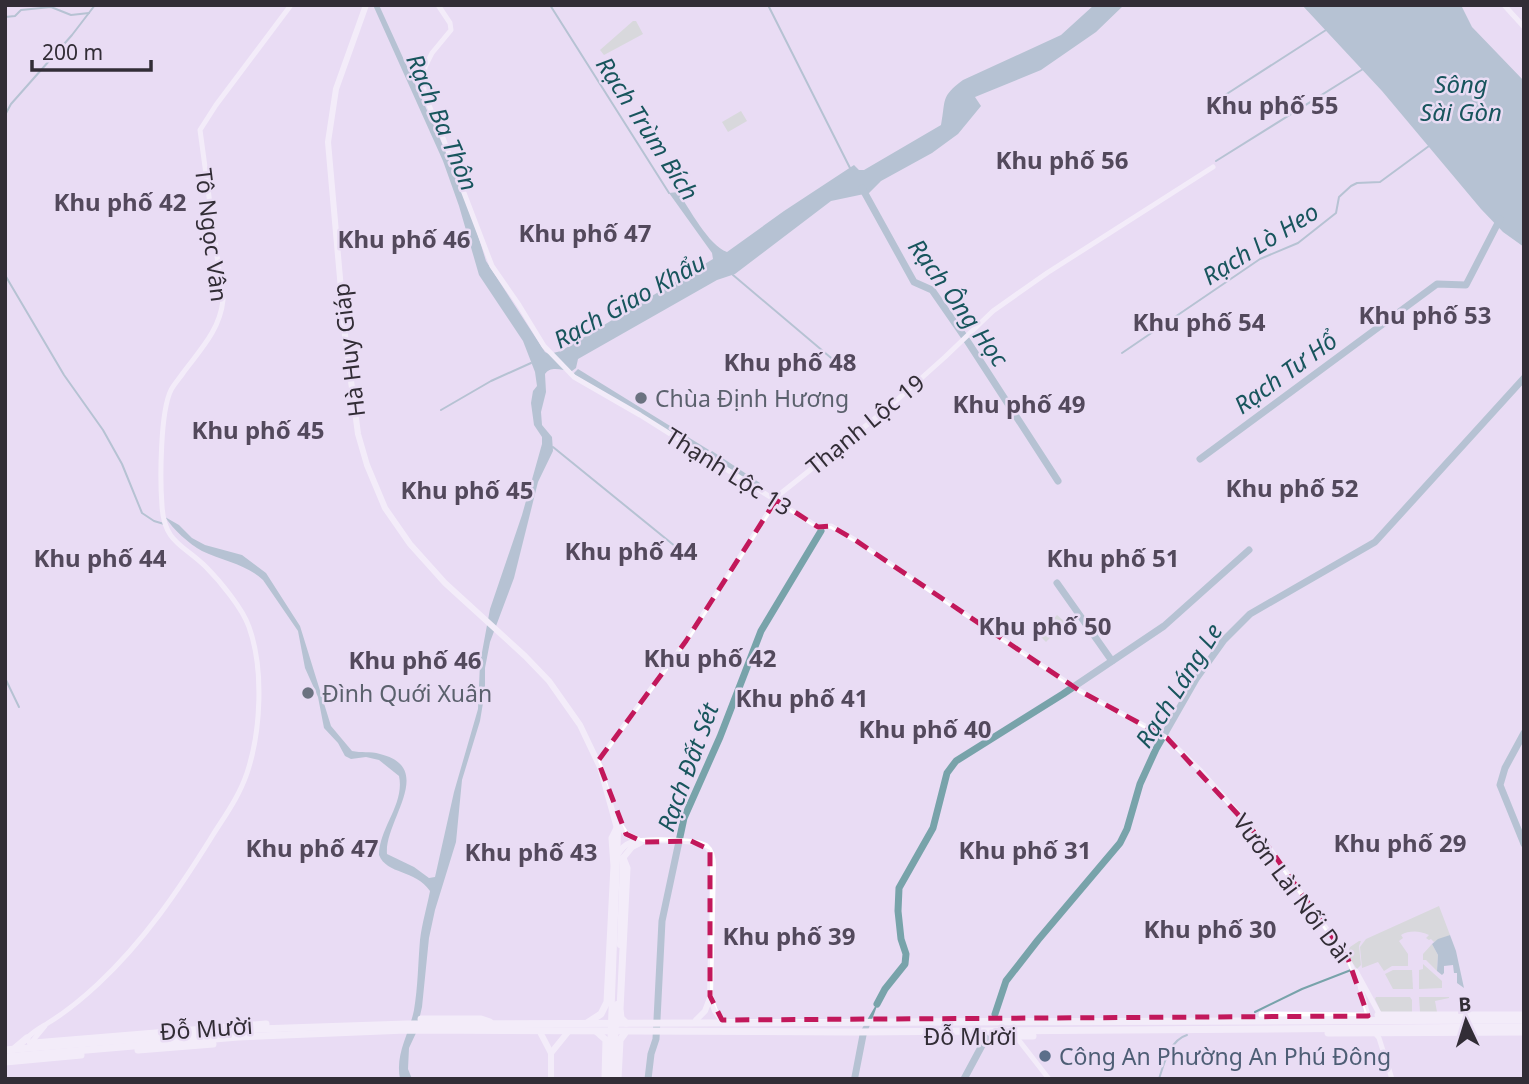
<svg xmlns="http://www.w3.org/2000/svg" width="1529" height="1084" font-family="'Noto Sans',sans-serif">
  <rect width="100%" height="100%" fill="#e9dcf4"/>
  <!-- green -->
  <g fill="#c3d3be">
    <path d="M633 21H636L643 34 604 55 600 50Z"/>
    <path d="M741 111 747 121 728 132 722 122Z"/>
    <path d="M1057 615 1065 622 1046 642 1039 635Z"/>
    <path d="M1439 906 1450 935 1434 942 1431 939 1429 940 1426 938 1429 935C1420 931 1410 930 1401 935L1403 938 1399 941 1408 954V966H1392L1384 971 1378 962 1362 968 1360 947 1366 939Z"/>
    <path d="M1359 941H1361L1359 946 1361 965 1357 969 1347 955 1350 947Z"/>
    <path d="M1432 944 1438 955 1437 971 1426 960H1423V954Z"/>
    <path d="M1423 964 1442 981V988L1419 989V970L1423 969Z"/>
    <path d="M1393 970H1412L1413 989H1393L1385 974Z"/>
    <path d="M1376 997H1410L1412 1000V1012H1381L1375 999Z"/>
    <path d="M1419 997H1449V998L1435 1001 1437 1012H1420Z"/>
  </g>
  <!-- water -->
  <g fill="#78a3aa">
    <path d="M373 5H379L451 163 472 216 486 261 545 352 549 354 561 351 713 259 712 253 669 193 678 192C689 208 709 246 727 252L784 211 854 165 859 170H864L941 125C946 100 940 97 963 80L1061 35 1094 5H1124L1096 32 1041 70 975 97 981 106 958 134 932 153 881 181 869 193 831 201 735 274 717 280 578 359 576 368 572 371C563 371 551 365 545 374L546 392 541 412 542 425 552 437 553 451 538 482 514 578 490 642 485 668V691L480 721 462 780 456 842 435 910 429 938 422 1007 416 1033 409 1048 408 1069 412 1079H400C395 1053 409 1035 414 1010 418 987 418 963 420 940 422 923 427 907 430 891 415 869 387 875 379 855 379 828 405 804 399 776L379 760 366 757 351 759 345 756 338 743 324 728 318 697 305 668 298 631 263 580C246 564 223 561 202 551 189 544 173 529 165 517L179 525 192 538 205 545 242 555 266 573 300 626 331 726 352 751C361 753 370 751 380 754 437 768 384 821 387 854L414 867 429 878 435 877 454 792 478 709 480 663 490 609 522 515 542 444V437L534 425 531 403 533 391 537 386 535 372 523 341 479 275 459 206 443 161Z"/>
    <path d="M1302 5H1461L1472 27 1524 81V247L1503 232 1481 209 1382 91Z"/>
    <path d="M578 369 709 450 706 453 573 374Z"/>
    <path d="M712 451 760 483 758 486 708 455Z"/>
    <path d="M1450 935 1456 951 1464 988 1457 983V973H1454L1453 965 1444 966V973L1442 975 1437 971 1438 955 1432 944 1438 939Z"/>
    <path d="M880 998 867 1033 858 1079H851L860 1032Z"/>
  </g>
  <g fill="none" stroke-linecap="round" stroke-linejoin="round">
    <!-- stream -->
    <g stroke="#78a3aa" stroke-width="2">
      <path d="M550 5 669 193"/>
      <path d="M768 5 851 170"/>
      <path d="M5 17 15 16 21 10 51 7 71 15 89 13"/>
      <path d="M1222 97 1326 30"/>
      <path d="M5 115 11 104 72 35 95 5"/>
      <path d="M1216 161 1363 69"/>
      <path d="M5 275 64 375 103 430 122 464 142 513 154 521 164 524"/>
      <path d="M733 275 843 368"/>
      <path d="M1122 353 1260 259 1298 243 1336 213 1339 197 1351 186 1357 183 1380 182 1429 146"/>
      <path d="M441 410 491 381 531 363"/>
      <path d="M553 447 681 551"/>
      <path d="M5 678 19 707"/>
      <path d="M1255 1012 1302 989 1351 970"/>
      <path d="M1159 1079C1164 1063 1170 1040 1187 1035"/>
    </g>
    <!-- river -->
    <g stroke="#78a3aa" stroke-width="7">
      <path d="M862 188 914 282 932 290 968 342 1058 481"/>
      <path d="M1200 459 1437 284 1466 285 1500 219"/>
      <path d="M1057 583 1112 661"/>
      <path d="M1524 733 1505 768 1500 785 1524 844"/>
      <path d="M877 1004 885 989 905 964 906 954 901 939 898 911 899 888 933 828 947 773 956 761 1063 694 1164 626 1249 550"/>
      <path d="M995 1014 1006 981 1038 940 1120 843 1127 829 1140 784 1156 749 1196 679 1224 640 1250 614 1375 542 1524 378"/>
      <path d="M648 1079 651 1054 656 1039 662 921 684 818 720 737 761 631 821 531"/>
      <path d="M964 1079 986 1038"/>
    </g>
    <!-- secondary -->
    <g stroke="#fff" stroke-width="5">
      <path d="M438 5 450 23 451 30 432 53 425 67 423 84 425 96 443 138 492 266 519 305 544 346 574 377 640 415 818 527 831 526 855 540 1080 691 1167 738 1200 770 1270 849 1348 959 1360 985 1369 1020"/>
      <path d="M1504 5 1524 27"/>
      <path d="M598 761 686 641 780 494 888 408 945 357 993 311 1047 273 1213 167"/>
      <path d="M1356 971 1381 1017"/>
      <path d="M1374 1032 1379 1038 1392 1079"/>
      <path d="M1014 1034 1049 1079"/>
      <path d="M30 1044 27 1038C34 1031 40 1028 48 1023 66 1012 83 998 98 984 144 941 178 891 211 838 224 817 239 797 247 773 261 731 264 669 249 627 243 609 220 581 206 567 184 545 164 543 162 506 160 481 160 412 171 390 174 384 179 379 183 373 200 350 220 330 223 300L200 130 216 105 291 5"/>
      <path d="M30 1044 45 1026"/>
    </g>
    <!-- primary -->
    <g stroke="#fff" stroke-width="6">
      <path d="M366 5 336 89 328 142 345 335 358 434 367 465 385 508 410 544 445 583 525 656 549 681 580 725 600 767 618 832 609 1079"/>
      <path d="M620 825 626 834 638 840"/>
      <path d="M618 854C621 849 624 845 630 843 642 839 696 839 706 846 712 851 713 859 713 866L710 996 715 1011 722 1020"/>
      <path d="M623 858 632 847 640 843"/>
      <path d="M620 945 623 861"/>
      <path d="M696 1020 705 1011 710 998"/>
      <path d="M540 1032 551 1053V1079"/>
      <path d="M551 1053 568 1032"/>
      <path d="M613 1079 617 1004"/>
    </g>
    <!-- highway -->
    <g stroke="#fff" stroke-width="7">
      <path d="M623 858 627 868 620 1009 621 1018 626 1023"/>
      <path d="M1262 1015 1366 1016"/>
      <path d="M1378 1015H1524"/>
      <path d="M421 1019H481L490 1022"/>
      <path d="M587 1023 601 1014 607 1002 614 866 612 838 618 826"/>
      <path d="M597 1032 606 1040 605 1079"/>
      <path d="M1328 1033 1524 1032"/>
      <path d="M1003 1036H1033"/>
      <path d="M34 1043 266 1024"/>
      <path d="M14 1049 27 1038"/>
      <path d="M5 1050 259 1029 407 1024 1524 1020"/>
      <path d="M138 1050 213 1044"/>
      <path d="M5 1057 238 1037 406 1030 855 1032 1524 1027"/>
      <path d="M5 1062 81 1055"/>
      <path d="M618 1079 620 1040 625 1033"/>
    </g>
  </g>
  <!-- marked area -->
  <path d="M0 0H1529V1084H0ZM776 500 818 527 831 526 855 540 1080 691 1167 738 1270 849 1348 959 1368 1016 722 1020 710 996V850L691 841 643 842 626 834 598 761 686 641Z" fill="#e9dcf4" fill-opacity=".55" fill-rule="evenodd"/>
  <path fill="none" stroke="#c2185b" stroke-width="5" stroke-dasharray="14 9" stroke-linejoin="round" d="M776 500 818 527 831 526 855 540 1080 691 1167 738 1270 849 1348 959 1368 1016 722 1020 710 996V850L691 841 643 842 626 834 598 761 686 641Z"/>
  <!-- markers -->
  <g fill="#6b7280" stroke="#e9dcf4" stroke-width="2.5">
    <circle cx="641" cy="398" r="7"/>
    <circle cx="308" cy="693" r="7"/>
  </g>
  <circle fill="#5c6f8a" stroke="#e9dcf4" stroke-width="2.5" cx="1045" cy="1056" r="7"/>
  <g text-anchor="middle" dominant-baseline="central" stroke-width="5" stroke-linejoin="round" paint-order="stroke">
    <!-- street labels -->
    <g font-size="23" fill="#322d36" stroke="#e9dcf4">
      <text transform="translate(212 235) rotate(83)">Tô Ngọc Vân</text>
      <text transform="translate(348 350) rotate(-97)">Hà Huy Giáp</text>
      <text transform="translate(865 424) rotate(-39)">Thạnh Lộc 19</text>
      <text transform="translate(729 471) rotate(32)">Thạnh Lộc 13</text>
      <text transform="translate(1293 888) rotate(53)">Vườn Lài Nối Dài</text>
      <text transform="translate(206 1028) rotate(-4)">Đỗ Mười</text>
      <text x="970" y="1036">Đỗ Mười</text>
    </g>
    <!-- worship labels -->
    <g font-size="23" fill="#5b616d" stroke="#e9dcf4" text-anchor="start">
      <text x="655" y="398">Chùa Định Hương</text>
      <text x="322" y="693">Đình Quới Xuân</text>
    </g>
    <!-- service labels -->
    <g font-size="23" fill="#4e5e75" stroke="#e9dcf4" text-anchor="start">
      <text x="1059" y="1056">Công An Phường An Phú Đông</text>
    </g>
    <!-- water labels -->
    <g font-size="24" font-style="italic" fill="#18555d" stroke="#e9dcf4">
      <text x="1461" y="83">Sông<tspan x="1461" dy="28">Sài Gòn</tspan></text>
      <text transform="translate(443 122) rotate(67)">Rạch Ba Thôn</text>
      <text transform="translate(648 128) rotate(57)">Rạch Trùm Bích</text>
      <text transform="translate(1260 243) rotate(-32)">Rạch Lò Heo</text>
      <text transform="translate(629 300) rotate(-29)">Rạch Giao Khẩu</text>
      <text transform="translate(959 302) rotate(54)">Rạch Ông Học</text>
      <text transform="translate(1285 372) rotate(-36)">Rạch Tư Hổ</text>
      <text transform="translate(1178 685) rotate(-58)">Rạch Láng Le</text>
      <text transform="translate(687 767) rotate(-70)">Rạch Đất Sét</text>
    </g>
    <!-- neighbourhood labels -->
    <g font-size="24" font-weight="bold" fill="#53495c" stroke="#e9dcf4">
      <text x="1272" y="104">Khu phố 55</text>
      <text x="1062" y="159">Khu phố 56</text>
      <text x="120" y="201">Khu phố 42</text>
      <text x="585" y="232">Khu phố 47</text>
      <text x="404" y="238">Khu phố 46</text>
      <text x="1425" y="314">Khu phố 53</text>
      <text x="1199" y="321">Khu phố 54</text>
      <text x="790" y="361">Khu phố 48</text>
      <text x="1019" y="403">Khu phố 49</text>
      <text x="258" y="429">Khu phố 45</text>
      <text x="1292" y="487">Khu phố 52</text>
      <text x="467" y="489">Khu phố 45</text>
      <text x="631" y="550">Khu phố 44</text>
      <text x="100" y="557">Khu phố 44</text>
      <text x="1113" y="557">Khu phố 51</text>
      <text x="1045" y="625">Khu phố 50</text>
      <text x="710" y="657">Khu phố 42</text>
      <text x="415" y="659">Khu phố 46</text>
      <text x="802" y="697">Khu phố 41</text>
      <text x="925" y="728">Khu phố 40</text>
      <text x="1400" y="842">Khu phố 29</text>
      <text x="312" y="847">Khu phố 47</text>
      <text x="1025" y="849">Khu phố 31</text>
      <text x="531" y="851">Khu phố 43</text>
      <text x="1210" y="928">Khu phố 30</text>
      <text x="789" y="935">Khu phố 39</text>
    </g>
  </g>
  <!-- border -->
  <rect width="1529" height="1084" fill="none" stroke="#322d36" stroke-width="14"/>
  <!-- north arrow -->
  <g transform="translate(1466 1021) rotate(356)" stroke="#e9dcf4" stroke-width="5" paint-order="stroke">
  <path d="M0-5L12 26L0 18L-12 26Z" fill="#322d36"/>
  <text y="-10" font-size="19" font-weight="bold" text-anchor="middle" fill="#322d36">B</text>
  </g>
  <!-- scale -->
  <path d="M32 60v10h119v-10" fill="none" stroke="#322d36" stroke-width="3.5"/>
  <text x="42" y="60" font-size="21" fill="#322d36" stroke="#e9dcf4" stroke-width="5" paint-order="stroke">200 m</text>
</svg>
